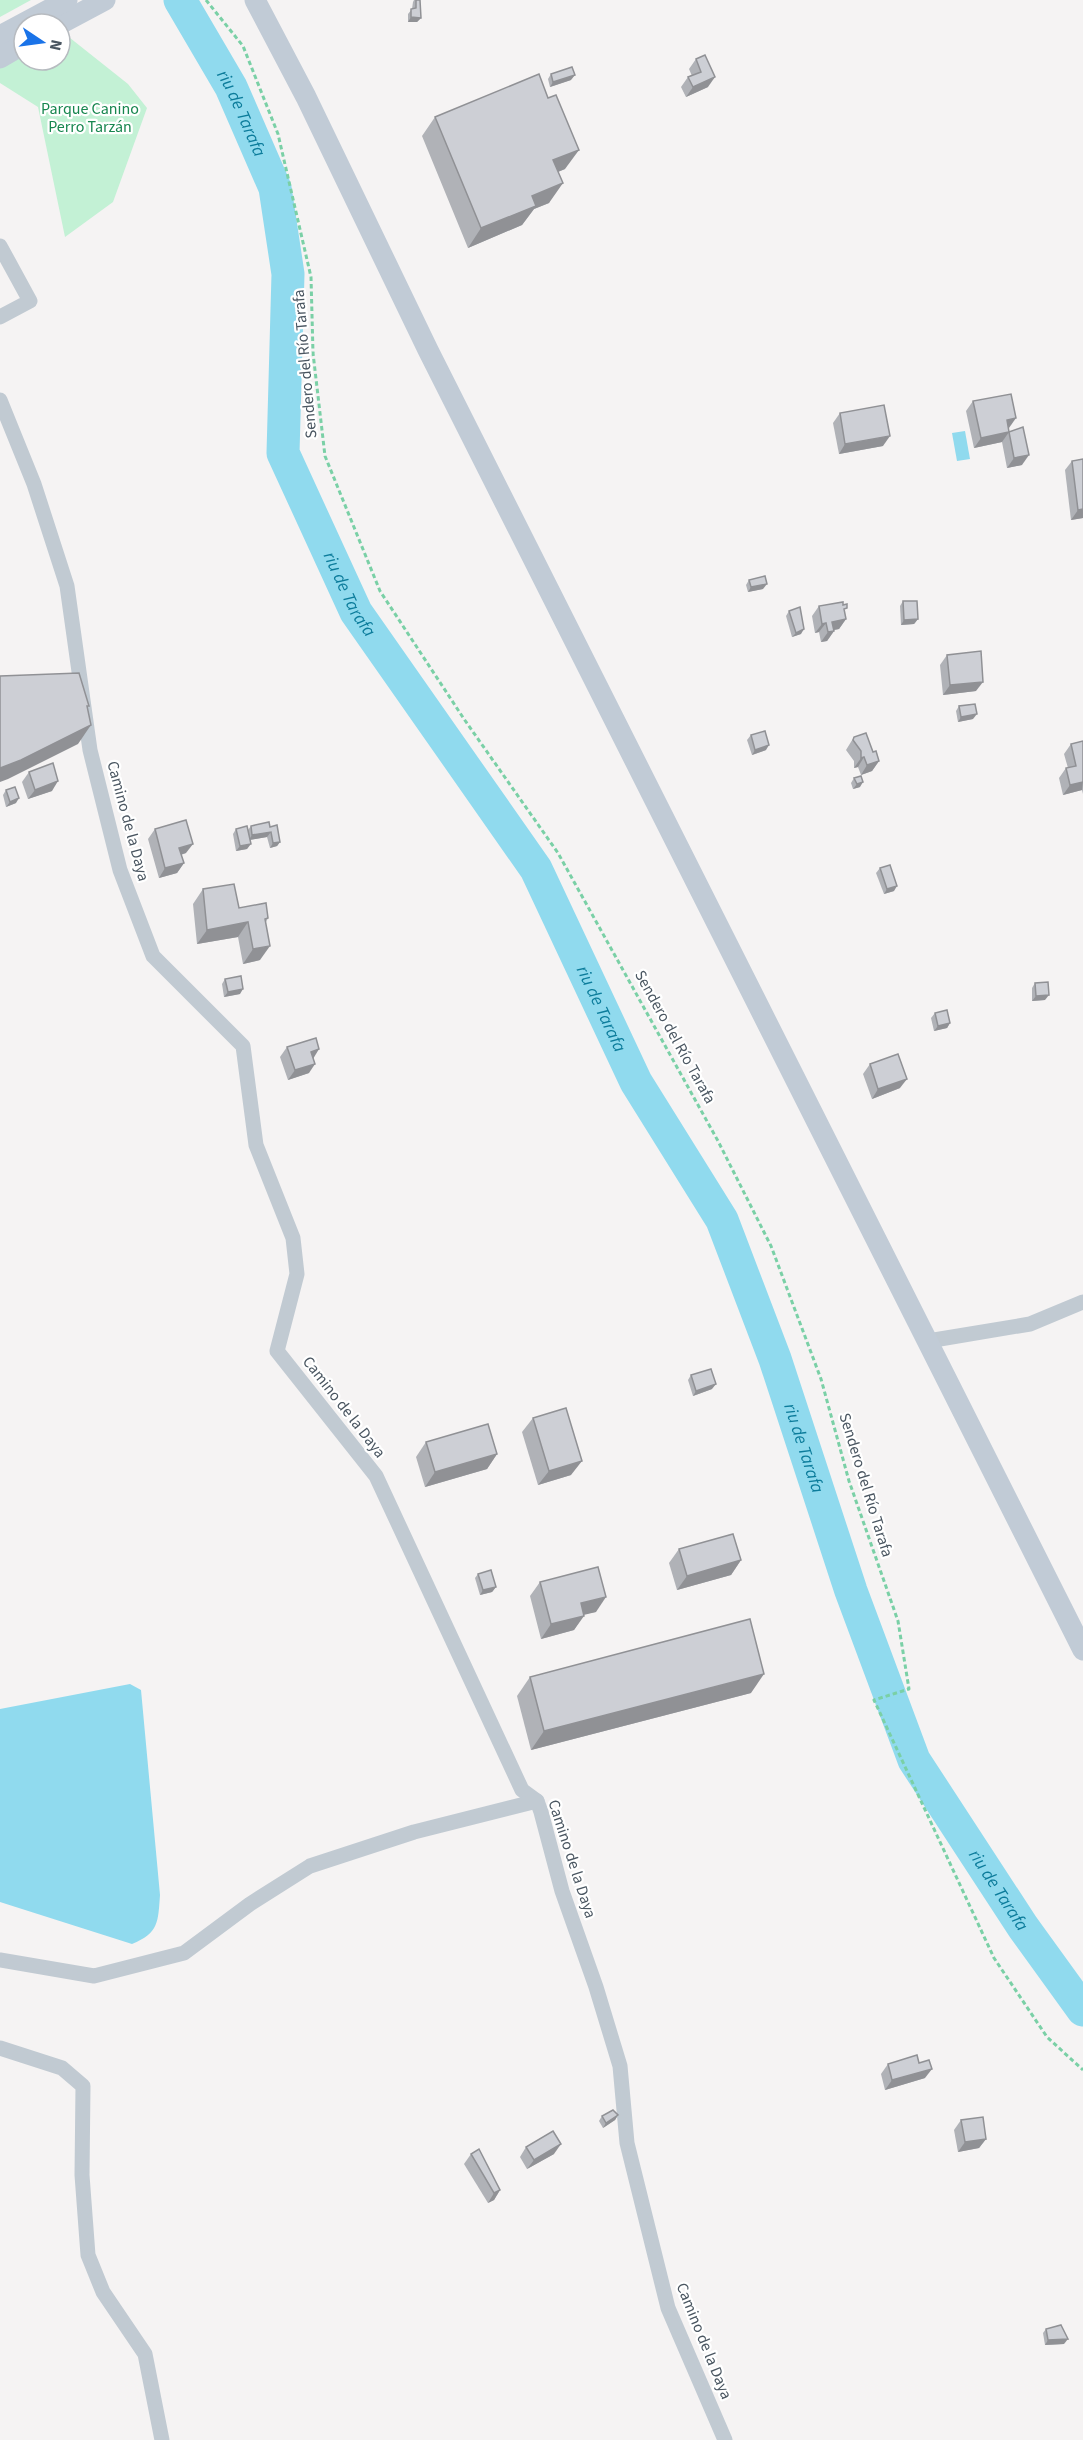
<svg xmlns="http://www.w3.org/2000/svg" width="1083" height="2440" font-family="'Source Sans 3',sans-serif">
  <rect width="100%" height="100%" fill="#f5f3f3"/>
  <!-- green -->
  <g fill="#c3f1d5">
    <path d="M0 0H31L0 17Z"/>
    <path d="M60 30 128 84 147 108 113 202 65 237 38 107 0 83V58L24 44V60H60Z"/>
  </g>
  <!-- water -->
  <g fill="#90daee">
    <path d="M965 431 970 459 957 461 952 433Z"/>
    <path d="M130 1684 141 1690 160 1895C158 1922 159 1933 132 1944L0 1902V1709Z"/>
  </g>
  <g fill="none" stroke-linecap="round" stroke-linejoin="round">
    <!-- river -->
    <path stroke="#90daee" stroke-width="33" id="s1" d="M180 0 231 87 275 188 288 274 283 453 356 612 536 869 636 1082 722 1220 775 1359 851 1591 914 1760 1023 1927 1083 2010"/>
    <!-- path -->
    <path stroke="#7ad0a6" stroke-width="3" stroke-dasharray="4.5 3" stroke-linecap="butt" d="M206 0 243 46 278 134 311 277 313 353 325 456 380 591 464 719 558 853 718 1141 771 1246 821 1379 849 1481 898 1621 909 1689 874 1700 994 1958 1047 2037 1083 2070"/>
    <!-- street -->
    <g stroke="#c1cad2" stroke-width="15">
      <path d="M0 246 30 301 0 317"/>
      <path d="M0 400 34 484 67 586 90 750 120 870 153 956 243 1046 256 1145 293 1238 297 1274 277 1351 376 1476 522 1790 537 1801 541 1812 562 1891 596 1987 620 2066 627 2143 668 2308 725 2440"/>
      <path d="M928 1341 1030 1324 1083 1302"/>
      <path d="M0 1960 94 1976 184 1953 250 1904 310 1866 414 1832 537 1801"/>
      <path d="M0 2048 62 2068 83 2086 82 2175 88 2255 103 2292 145 2354 162 2440"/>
    </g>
    <!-- secondary -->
    <g stroke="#c1cbd6" stroke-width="21">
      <path d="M255 0 306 97 428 350 1083 1650"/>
      <path d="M60 24 105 0"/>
      <path d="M0 36 67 0"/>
      <path d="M0 58 24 44"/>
    </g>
  </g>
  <!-- wall -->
  <g fill="#b0b2b7">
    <path d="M414 0H420L421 18 417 22H408V14L412 9 413 2Z"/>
    <path d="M696 59 708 87 686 97 681 87 688 77 692 76 689 69Z"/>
    <path d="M551 74 571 80 550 87 548 79Z"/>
    <path d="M435 117 565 169 558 172 549 203 534 209 522 225 468 248 422 136Z"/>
    <path d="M973 401 1009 428H1008L1009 432 1022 465 1007 468 1002 442 974 448 966 411Z"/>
    <path d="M840 413 883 446 839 454 833 423Z"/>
    <path d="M1083 459V518L1071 520 1065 470 1072 461Z"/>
    <path d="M749 580 763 589 748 592 746 585Z"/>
    <path d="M903 601 918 619 914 624 901 625 900 606Z"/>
    <path d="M819 606 844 612 846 619 839 629 834 630V631L827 641 821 642 819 632 815 633 812 616Z"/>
    <path d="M789 611 801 634 792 637 786 616Z"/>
    <path d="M947 655 976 691 943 695 940 665Z"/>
    <path d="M959 706 973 719 958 722 956 711Z"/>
    <path d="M751 735 766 750 752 755 747 740Z"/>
    <path d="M854 737 873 752 879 761 872 771 861 775 858 767 854 768V761L846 750Z"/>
    <path d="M1083 741V794L1082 790 1063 795 1059 778 1066 768H1068L1064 754 1071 744Z"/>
    <path d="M29 772 52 791 28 799 22 782Z"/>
    <path d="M854 778 860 787 853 789 851 783Z"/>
    <path d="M6 790 16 803 6 807 3 795Z"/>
    <path d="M251 826 270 827 280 842 277 846 270 848 267 837 250 840 247 849 236 851 233 834 236 829 248 830Z"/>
    <path d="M155 829 186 853 181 855 184 863 177 873 159 878 148 839Z"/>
    <path d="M880 868 894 891 884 894 876 873Z"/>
    <path d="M203 889 239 908 268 918 266 922 260 960 243 964 238 937 197 944 193 904Z"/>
    <path d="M225 979 240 994 224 997 222 984Z"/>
    <path d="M1035 983 1045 1000 1032 1001V988Z"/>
    <path d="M935 1013 950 1023 947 1028 934 1031 931 1018Z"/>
    <path d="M287 1047 309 1073 288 1080 280 1057Z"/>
    <path d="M870 1064 900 1088 872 1099 863 1074Z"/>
    <path d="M691 1375 712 1389 693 1396 688 1380Z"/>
    <path d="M533 1418 571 1475 538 1485 522 1432Z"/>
    <path d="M426 1442 497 1454 487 1469 425 1487 416 1457Z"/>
    <path d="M679 1549 741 1560 731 1575 677 1590 669 1563Z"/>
    <path d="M478 1574 496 1587 492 1592 480 1595 475 1578Z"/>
    <path d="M540 1582 596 1612 584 1614 574 1630 541 1639 530 1596Z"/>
    <path d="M530 1677 751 1693 531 1750 517 1696Z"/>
    <path d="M919 2063 925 2078 885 2090 881 2074 888 2064Z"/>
    <path d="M618 2115 615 2120 603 2128 599 2121 602 2116Z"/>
    <path d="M961 2120 986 2139 979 2148 958 2152 954 2130Z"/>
    <path d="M526 2147 554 2154 527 2169 520 2157Z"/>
    <path d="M471 2154 500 2190 494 2200 488 2203 464 2164Z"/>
    <path d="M1046 2329 1064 2344 1045 2345 1043 2333Z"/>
  </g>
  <!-- shaded-wall -->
  <g fill="#909195">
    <path d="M411 17 421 18 417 22H408Z"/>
    <path d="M575 75 571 80 550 87 553 82Z"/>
    <path d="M715 77 708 87 686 97 693 87Z"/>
    <path d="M579 150 565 169 540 179 553 160Z"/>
    <path d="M563 183 549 203 534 209 522 225 468 248 481 228 532 196Z"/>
    <path d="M1016 418 1009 428 1000 429 1007 420Z"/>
    <path d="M1009 432 1002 442 974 448 981 438Z"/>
    <path d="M890 436 883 446 839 454 845 444Z"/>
    <path d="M1029 455 1022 465 1007 468 1014 458Z"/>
    <path d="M1083 509V518L1071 520 1078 510Z"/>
    <path d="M767 584 763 589 748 592 751 587Z"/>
    <path d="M846 619 839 629 828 631 832 622Z"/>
    <path d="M918 619 914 624 901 625 904 620Z"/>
    <path d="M826 623 819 632 815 633 822 624Z"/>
    <path d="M804 629 801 634 792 637 796 633Z"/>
    <path d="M834 631 827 641 821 642 828 632Z"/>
    <path d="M983 682 976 691 943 695 950 685Z"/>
    <path d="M977 714 973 719 958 722 961 717Z"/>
    <path d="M91 725 78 744 8 779 0 782V768Z"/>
    <path d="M769 745 766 750 752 755 755 750Z"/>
    <path d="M864 757 858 767 854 768 861 758Z"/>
    <path d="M879 761 872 771 861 775 867 765Z"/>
    <path d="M58 781 52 791 28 799 35 790Z"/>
    <path d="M863 782 860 787 853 789 857 784Z"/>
    <path d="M1083 782 1082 790 1063 795 1070 785Z"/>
    <path d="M19 798 16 803 6 807 10 802Z"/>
    <path d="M271 832 267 837 249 840 252 835Z"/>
    <path d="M280 842 277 846 270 848 273 843Z"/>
    <path d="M193 844 186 853 172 857 179 848Z"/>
    <path d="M251 844 247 849 236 851 240 846Z"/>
    <path d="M184 863 177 873 159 878 165 868Z"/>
    <path d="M897 886 894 891 884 894 887 889Z"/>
    <path d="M248 922 238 937 197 944 207 930Z"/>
    <path d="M270 946 260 960 243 964 253 949Z"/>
    <path d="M243 989 240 994 224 997 228 992Z"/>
    <path d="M1049 995 1045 1000 1032 1001 1036 996Z"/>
    <path d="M950 1023 947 1028 934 1031 938 1026Z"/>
    <path d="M319 1049 313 1059 311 1052Z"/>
    <path d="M315 1064 309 1073 288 1080 295 1070Z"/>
    <path d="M907 1079 900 1088 872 1099 878 1089Z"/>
    <path d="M716 1384 712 1389 693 1396 696 1391Z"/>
    <path d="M497 1454 487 1469 425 1487 435 1472Z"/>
    <path d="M582 1461 571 1475 538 1485 549 1471Z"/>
    <path d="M741 1560 731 1575 677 1590 687 1576Z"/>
    <path d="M496 1587 492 1592 480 1595 483 1590Z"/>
    <path d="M606 1597 596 1612 571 1618 581 1603Z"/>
    <path d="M584 1616 574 1630 541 1639 551 1624Z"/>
    <path d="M764 1674 751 1693 531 1750 544 1731Z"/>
    <path d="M932 2069 925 2078 885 2090 892 2080Z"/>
    <path d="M618 2115 615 2120 603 2128 606 2123Z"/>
    <path d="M986 2139 979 2148 958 2152 965 2142Z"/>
    <path d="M561 2144 554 2154 527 2169 534 2160Z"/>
    <path d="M500 2190 494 2200 488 2203 494 2193Z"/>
    <path d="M1068 2339 1064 2344 1045 2345 1048 2340Z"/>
  </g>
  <!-- building -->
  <g fill="#cdcfd5" stroke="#909195" stroke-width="1.5">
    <path d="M416 0H420L421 18 411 17V9L416 8Z"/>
    <path d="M705 55 715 77 693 87 688 77 701 72 696 59Z"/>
    <path d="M572 67 575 75 553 82 551 74Z"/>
    <path d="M539 74 548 98 556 95 579 150 553 160 563 183 532 196 536 206 481 228 435 117Z"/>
    <path d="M1011 394 1016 418 1007 420 1009 432 1023 427 1029 455 1014 458 1009 432 981 438 973 401Z"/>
    <path d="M884 405 890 436 845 444 840 413Z"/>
    <path d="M1083 459V509L1078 510 1072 461Z"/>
    <path d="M765 576 767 584 751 587 749 580Z"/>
    <path d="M903 601H917L918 619 904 620Z"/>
    <path d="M843 602V605L847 604V608L844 609 846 619 832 622 834 631 828 632 826 623 822 624 819 606Z"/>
    <path d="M800 607 804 629 796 633 789 611Z"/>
    <path d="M981 651 983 682 950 685 947 655Z"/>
    <path d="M79 673 89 706H87L91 725 21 760 0 768V676Z"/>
    <path d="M975 704 977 714 961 717 959 706Z"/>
    <path d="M765 731 769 745 755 750 751 735Z"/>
    <path d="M866 733 873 752 876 751 879 761 867 765 864 757 861 758V751L853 740 854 737Z"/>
    <path d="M1083 741V782L1070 785 1066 768 1076 766 1071 744Z"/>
    <path d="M53 763 58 781 35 790 29 772Z"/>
    <path d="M861 776 863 782 857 784 854 778Z"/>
    <path d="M15 787 19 798 10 802 6 790Z"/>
    <path d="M186 820 193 844 179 848 184 863 165 868 155 829Z"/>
    <path d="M269 822 270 827 277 825 280 842 273 843 271 832 252 835 251 826Z"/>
    <path d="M247 826 251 844 240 846 236 829Z"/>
    <path d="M890 865 897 886 887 889 880 868Z"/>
    <path d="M234 884 239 908 266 903 268 918 265 919 270 946 253 949 248 922 207 930 203 889Z"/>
    <path d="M241 976 243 989 228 992 225 979Z"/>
    <path d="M1048 982 1049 995 1036 996 1035 983Z"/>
    <path d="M947 1010 950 1023 938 1026 935 1013Z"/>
    <path d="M316 1038 319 1049 311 1052 315 1064 295 1070 287 1047Z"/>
    <path d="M898 1054 907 1079 878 1089 870 1064Z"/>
    <path d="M711 1369 716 1384 696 1391 691 1375Z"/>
    <path d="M566 1408 582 1461 549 1471 533 1418Z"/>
    <path d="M488 1424 497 1454 435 1472 426 1442Z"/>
    <path d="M733 1534 741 1560 687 1576 679 1549Z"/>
    <path d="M598 1567 606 1597 581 1603 584 1616 551 1624 540 1582Z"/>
    <path d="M491 1570 496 1587 483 1590 478 1574Z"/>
    <path d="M750 1619 764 1674 544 1731 530 1677Z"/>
    <path d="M917 2055 919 2063 929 2060 932 2069 892 2080 888 2064Z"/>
    <path d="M613 2110 618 2115 606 2123 602 2116Z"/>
    <path d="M983 2117 986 2139 965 2142 961 2120Z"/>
    <path d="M553 2131 561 2144 534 2160 526 2147Z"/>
    <path d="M479 2149 500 2190 494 2193 471 2154Z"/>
    <path d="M1061 2325 1068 2339 1048 2340 1046 2329Z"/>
  </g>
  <g text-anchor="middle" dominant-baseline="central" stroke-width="4.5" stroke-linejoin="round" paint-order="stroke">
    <!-- park labels -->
    <g font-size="16" fill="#17864f" stroke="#fff">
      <text x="90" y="109">Parque Canino<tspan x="90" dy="18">Perro Tarzán</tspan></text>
    </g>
    <!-- street labels -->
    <g font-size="16" fill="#4a5661" stroke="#fff">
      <text transform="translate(305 364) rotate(-95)">Sendero del Río Tarafa</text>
      <text transform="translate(128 821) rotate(75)">Camino de la Daya</text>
      <text transform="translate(675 1037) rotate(61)">Sendero del Río Tarafa</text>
      <text transform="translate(344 1407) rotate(52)">Camino de la Daya</text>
      <text transform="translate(866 1485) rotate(73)">Sendero del Río Tarafa</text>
      <text transform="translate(572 1859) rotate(72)">Camino de la Daya</text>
      <text transform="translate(704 2341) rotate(68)">Camino de la Daya</text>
    </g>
    <!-- water labels -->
    <g font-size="18" font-style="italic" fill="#0c7c9b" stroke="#fff">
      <text stroke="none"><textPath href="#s1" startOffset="129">riu de Tarafa</textPath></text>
      <text stroke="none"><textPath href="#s1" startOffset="633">riu de Tarafa</textPath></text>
      <text stroke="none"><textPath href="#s1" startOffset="1120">riu de Tarafa</textPath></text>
      <text stroke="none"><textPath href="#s1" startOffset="1606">riu de Tarafa</textPath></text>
      <text stroke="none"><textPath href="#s1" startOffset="2092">riu de Tarafa</textPath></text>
    </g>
  </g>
  <!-- north arrow -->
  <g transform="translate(42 42) rotate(103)"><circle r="28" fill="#ffffff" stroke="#b7bbc0" stroke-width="1.5"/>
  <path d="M0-4.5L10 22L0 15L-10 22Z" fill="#1a73e8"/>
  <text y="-9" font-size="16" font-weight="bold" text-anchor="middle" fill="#4a5661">N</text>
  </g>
</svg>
